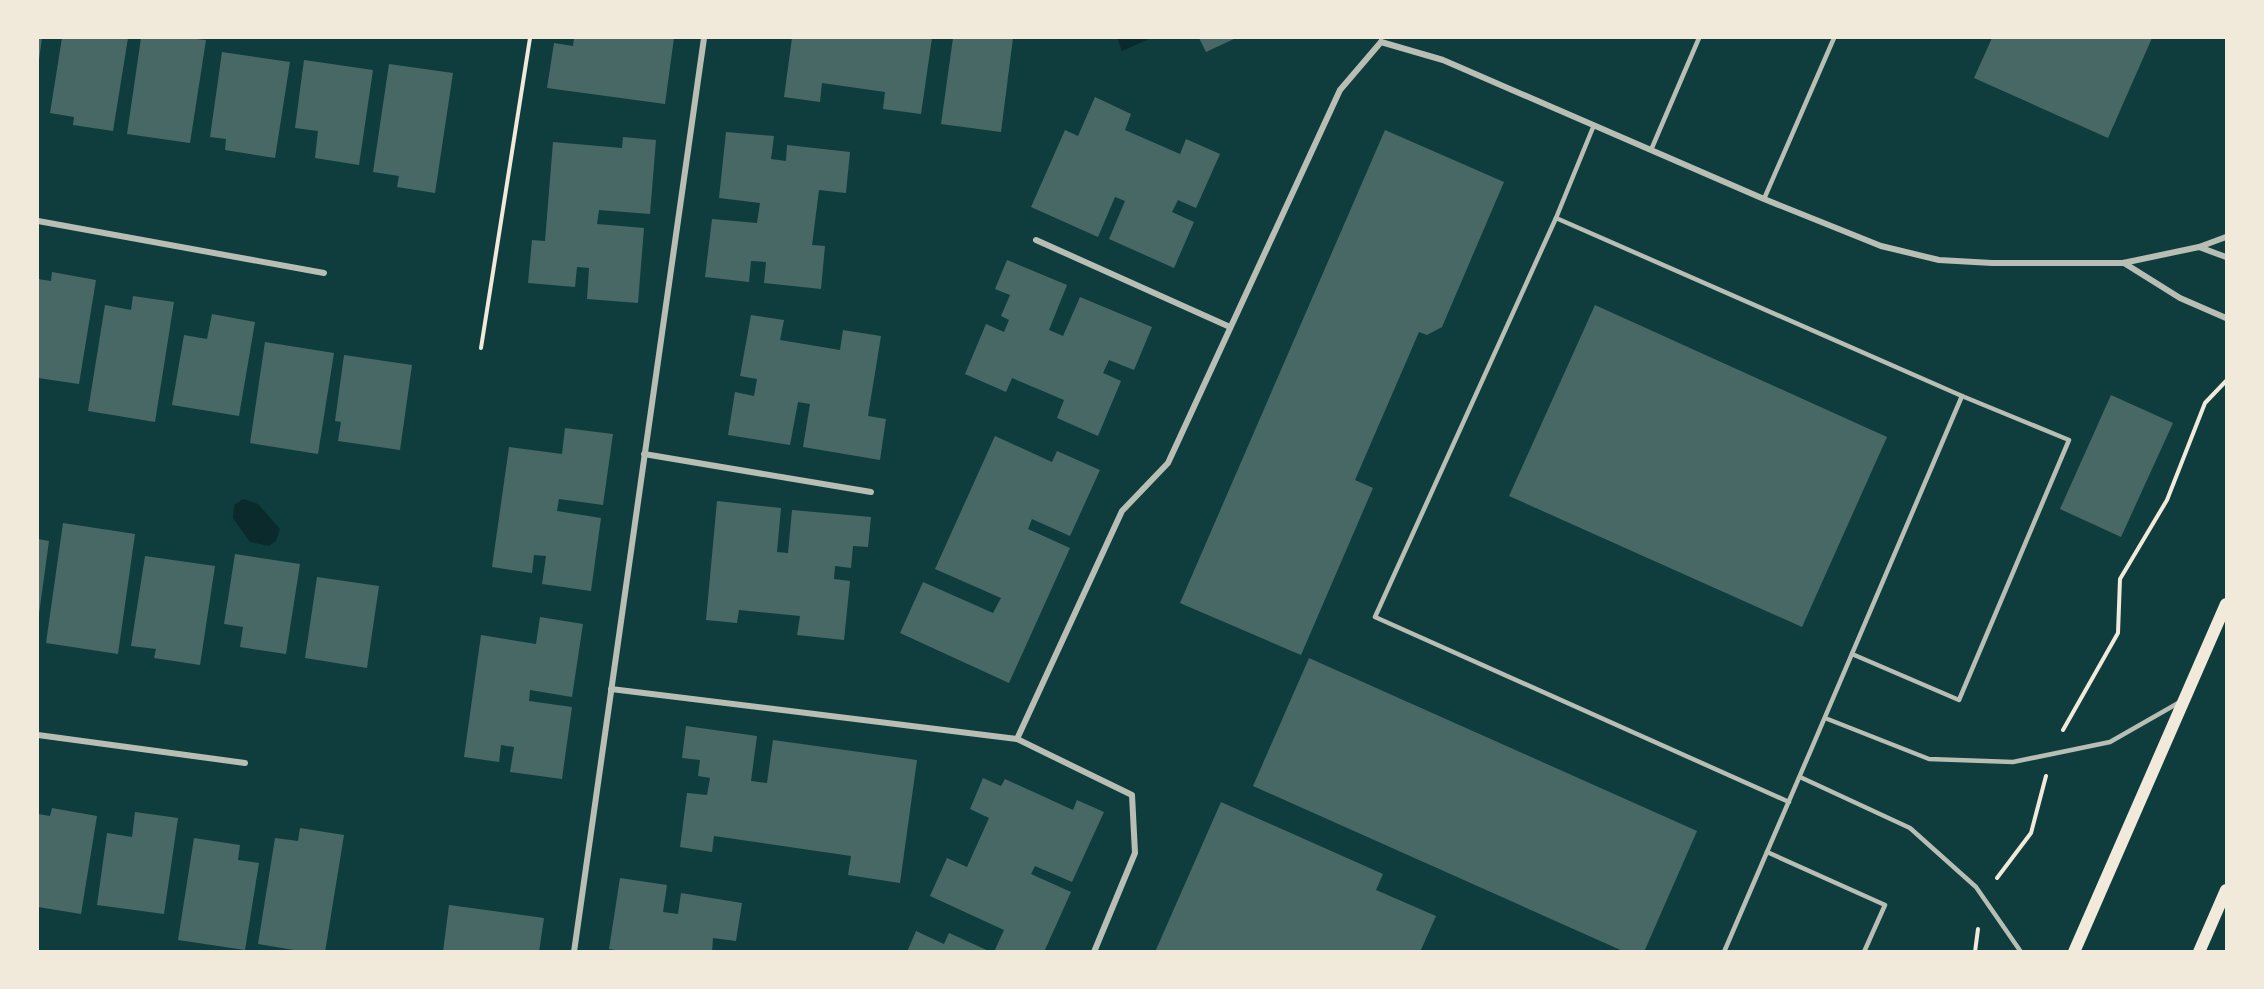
<svg xmlns="http://www.w3.org/2000/svg" width="2264" height="989" font-family="Helvetica,sans-serif">
  <rect width="100%" height="100%" fill="#0f3d3e"/>
  <!-- water -->
  <g fill="#0a2a2b">
    <path d="M1117 38H1151L1122 51Z"/>
    <path d="M243 499 258 504 280 529 276 541 269 546 250 542 233 518 234 505Z"/>
  </g>
  <!-- building -->
  <g fill="#486865">
    <path d="M38 38H42L39 60H38Z"/>
    <path d="M62 38H128L113 131 73 125 74 117 50 113Z"/>
    <path d="M141 38H187L206 40 190 143 127 134Z"/>
    <path d="M574 38H674L665 104 547 88 554 43 573 46Z"/>
    <path d="M792 38H932L921 114 883 109 885 92 822 83 820 102 784 97Z"/>
    <path d="M953 38H1013L1001 132 941 124Z"/>
    <path d="M1199 38H1236L1206 52Z"/>
    <path d="M1992 38H2152L2108 138 1974 78Z"/>
    <path d="M222 52 290 62 275 158 225 150 226 139 210 137Z"/>
    <path d="M304 60 373 70 359 165 315 158 318 131 295 128Z"/>
    <path d="M389 64 453 73 435 193 397 187 399 176 373 172Z"/>
    <path d="M1095 97 1131 114 1125 130 1180 154 1186 139 1220 154 1196 208 1178 200 1172 212 1194 222 1174 268 1109 239 1125 201 1115 197 1098 237 1031 207 1065 130 1078 136Z"/>
    <path d="M1385 130 1504 182 1442 327 1427 335 1419 332 1355 480 1373 488 1301 655 1180 603Z"/>
    <path d="M726 132 774 136 771 159 786 161 787 145 850 152 846 193 819 190 812 245 825 246 821 289 764 283 766 262 751 261 749 282 705 277 712 219 757 223 760 203 719 198Z"/>
    <path d="M623 137 656 140 650 214 599 210 597 224 644 228 638 303 587 299 589 268 577 267 575 287 528 283 532 240 545 241 553 142 622 148Z"/>
    <path d="M1007 260 1067 285 1049 330 1063 336 1080 297 1152 327 1134 370 1109 360 1103 373 1121 381 1098 436 1057 418 1064 400 1012 378 1006 392 965 374 986 324 1004 332 1009 320 1001 316 1010 295 995 289Z"/>
    <path d="M52 272 96 280 79 384 38 378V279L51 281Z"/>
    <path d="M133 296 174 302 155 422 88 411 105 305 131 310Z"/>
    <path d="M1595 305 1887 437 1802 627 1509 496Z"/>
    <path d="M212 314 255 322 239 416 172 405 184 335 207 339Z"/>
    <path d="M751 315 784 320 780 340 840 350 843 330 881 336 868 416 886 419 880 460 803 447 810 404 798 402 790 445 728 435 735 392 754 396 757 379 740 376Z"/>
    <path d="M265 342 334 353 318 454 250 443Z"/>
    <path d="M344 355 412 365 400 450 338 441 341 422 335 421Z"/>
    <path d="M2111 395 2173 423 2121 537 2060 509Z"/>
    <path d="M565 428 613 434 603 505 559 499 557 511 601 518 591 591 542 584 546 556 534 555 532 573 492 567 509 447 562 454Z"/>
    <path d="M995 436 1052 462 1057 451 1100 470 1070 536 1032 519 1028 529 1070 548 1009 683 900 633 923 582 993 613 1001 598 935 569Z"/>
    <path d="M717 501 781 508 777 552 788 553 792 510 871 517 868 547 853 546 851 568 835 566 834 579 850 581 844 640 797 635 800 616 739 610 737 623 706 620Z"/>
    <path d="M63 523 135 534 118 654 46 643Z"/>
    <path d="M38 539 49 541 39 614H38Z"/>
    <path d="M235 554 300 564 286 654 240 647 243 627 224 624Z"/>
    <path d="M145 556 215 566 200 665 154 658 156 649 131 646Z"/>
    <path d="M317 577 379 586 367 668 305 658Z"/>
    <path d="M540 617 583 624 572 697 530 690 529 701 572 707 562 779 510 772 514 747 501 745 499 762 464 757 481 635 536 644Z"/>
    <path d="M1309 658 1697 831 1644 952H1625L1253 786Z"/>
    <path d="M686 726 757 736 751 781 767 783 773 740 917 760 900 883 848 875 851 856 714 836 712 852 680 847 687 793 707 795 710 778 698 776 700 760 682 758Z"/>
    <path d="M983 778 1001 786 1005 779 1073 810 1077 800 1104 812 1072 882 1035 866 1031 874 1071 892 1044 952H994L1004 930 930 896 947 858 967 867 989 818 970 809Z"/>
    <path d="M1221 802 1383 874 1376 890 1436 916 1420 952H1155Z"/>
    <path d="M52 808 97 816 81 914 38 907V814L50 816Z"/>
    <path d="M135 812 178 818 164 914 97 905 107 833 132 837Z"/>
    <path d="M300 828 344 835 325 952H306L258 944 275 838 298 841Z"/>
    <path d="M194 838 240 845 238 860 259 863 245 950 178 940Z"/>
    <path d="M620 878 667 885 663 912 678 914 681 893 742 903 736 941 713 938 712 952H627L609 949Z"/>
    <path d="M449 905 544 918 539 952H443Z"/>
    <path d="M916 931 944 944 949 933 991 952H907Z"/>
  </g>
  <g fill="none" stroke-linecap="round" stroke-linejoin="round">
    <!-- path -->
    <g stroke="#f1e9da" stroke-width="4">
      <path d="M481 348 530 38"/>
      <path d="M2063 730 2118 633 2120 579 2167 500 2205 403 2226 381"/>
      <path d="M1997 878 2031 833 2046 776"/>
      <path d="M1975 952 1978 929"/>
    </g>
    <!-- service -->
    <g stroke="#b8beb3" stroke-width="4.5">
      <path d="M1651 150 1699 38"/>
      <path d="M1764 199 1834 38"/>
      <path d="M1556 218 1594 125"/>
      <path d="M1852 654 1959 700 2069 440 1962 396"/>
      <path d="M1825 718 1929 759 2013 762 2110 742 2180 702"/>
      <path d="M1800 777 1910 828 1976 887 2021 952"/>
      <path d="M1767 852 1885 905 1864 952"/>
      <path d="M1724 952C1804 767 1883 581 1962 396L1556 218 1375 617 1789 802"/>
    </g>
    <!-- minor -->
    <g stroke="#b8beb3" stroke-width="6">
      <path d="M1381 42 1443 60 1764 199 1881 246 1939 260 1992 263H2123L2199 247 2226 257"/>
      <path d="M38 221 324 273"/>
      <path d="M1036 240 1230 327"/>
      <path d="M2199 247 2226 237"/>
      <path d="M2124 263 2180 298 2226 318"/>
      <path d="M644 454 871 492"/>
      <path d="M611 689 1017 739"/>
      <path d="M38 735 245 763"/>
      <path d="M574 952 704 38"/>
      <path d="M1094 952 1135 853 1132 795 1017 739 1122 511 1168 463 1340 90 1381 42"/>
    </g>
    <!-- secondary -->
    <g stroke="#f1e9da" stroke-width="12">
      <path d="M2074 952 2226 604"/>
      <path d="M2199 952 2226 890"/>
    </g>
  </g>
  <!-- border -->
  <rect width="2264" height="989" fill="none" stroke="#f1e9da" stroke-width="78"/>
</svg>
